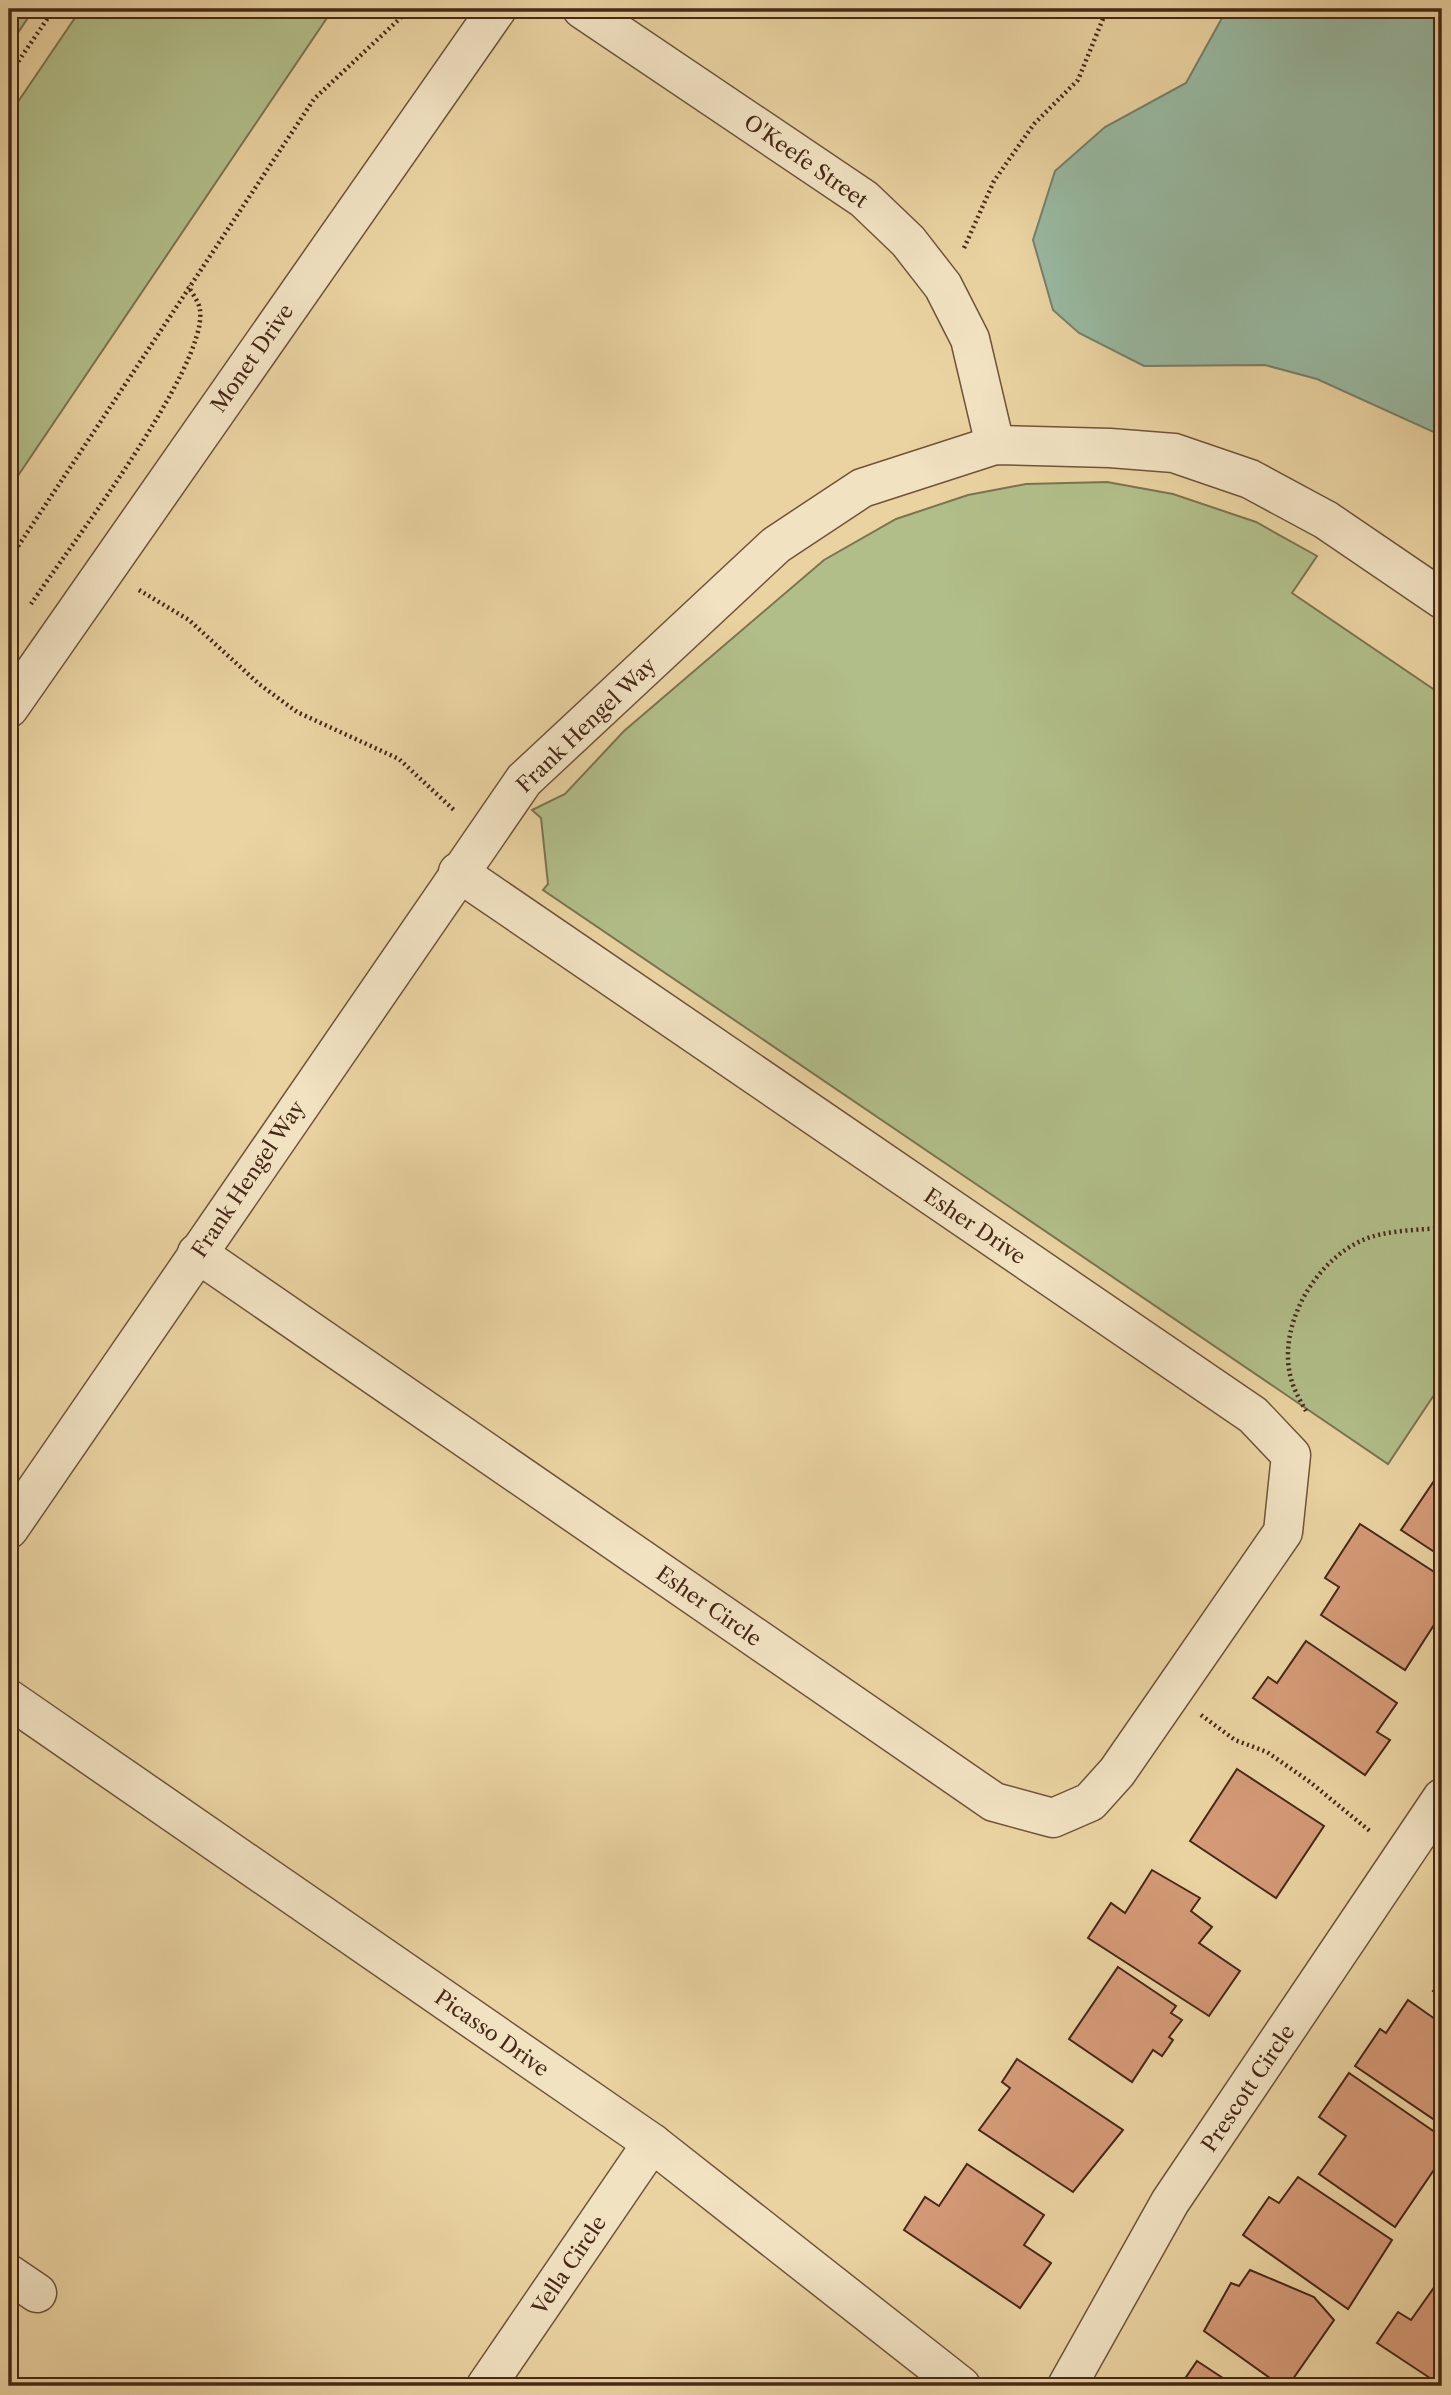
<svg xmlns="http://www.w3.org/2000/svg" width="1451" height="2395" font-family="'Libre Caslon Text',serif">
  <rect width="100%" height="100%" fill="#ead3a1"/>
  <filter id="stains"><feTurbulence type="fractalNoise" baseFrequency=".00286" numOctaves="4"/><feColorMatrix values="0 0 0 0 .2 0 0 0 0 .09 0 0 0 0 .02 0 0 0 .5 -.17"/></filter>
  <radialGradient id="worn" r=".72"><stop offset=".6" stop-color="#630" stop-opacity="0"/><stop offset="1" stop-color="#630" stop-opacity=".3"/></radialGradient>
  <!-- green -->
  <g fill="#b1be89" stroke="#7c7350" stroke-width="2">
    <path d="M9 9H34L9 46Z"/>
    <path d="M81 9H333L9 489V115Z"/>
    <path d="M1107 482 1173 494 1256 522 1317 556 1292 593 1442 695V1383L1388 1464 543 890 548 884 541 818 532 810 565 794 624 731 824 560 896 519 968 495 1026 484Z"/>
  </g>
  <!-- water -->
  <path fill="#98b9a1" stroke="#787f6a" stroke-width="2" d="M1227 9H1442V439L1436 433 1317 379 1265 365 1144 366 1079 333 1053 310 1033 240 1055 171 1105 127 1186 83Z"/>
  <!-- building -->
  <g fill="#d49a77" stroke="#472818" stroke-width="2">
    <path d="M1442 1469V1557L1401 1530Z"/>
    <path d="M1360 1524 1442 1577V1631L1434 1625 1405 1670 1321 1615 1339 1587 1325 1578Z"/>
    <path d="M1306 1641 1397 1703 1377 1732 1390 1740 1365 1775 1253 1698 1268 1677 1277 1683Z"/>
    <path d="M1237 1769 1324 1826 1276 1898 1190 1841Z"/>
    <path d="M1152 1870 1200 1898 1191 1911 1212 1927 1199 1943 1240 1971 1209 2016 1088 1938 1111 1903 1125 1913Z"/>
    <path d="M1118 1967 1176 2006 1171 2013 1182 2020 1169 2037 1173 2040 1162 2056 1153 2050 1132 2082 1069 2039Z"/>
    <path d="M1442 1978V1998L1433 1991Z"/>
    <path d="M1408 2000 1442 2024V2125L1355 2066 1380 2029 1386 2033Z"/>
    <path d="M1017 2059 1123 2130 1073 2192 979 2130 1010 2088 1002 2082Z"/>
    <path d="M1349 2073 1442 2137V2158L1395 2227 1319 2174 1346 2136 1319 2117Z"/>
    <path d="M967 2164 1044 2215 1024 2245 1051 2263 1020 2308 904 2230 925 2197 939 2206Z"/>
    <path d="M1298 2177 1392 2240 1348 2309 1243 2235 1269 2197 1279 2203Z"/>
    <path d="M1250 2270 1314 2297 1334 2320 1288 2386H1281L1204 2331 1231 2283 1239 2286Z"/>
    <path d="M1440 2279 1442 2281V2386L1377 2343 1398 2312 1411 2320Z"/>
    <path d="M1197 2361 1235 2386H1180Z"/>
  </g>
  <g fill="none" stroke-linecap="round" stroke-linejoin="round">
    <defs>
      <g id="minor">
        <path d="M582 9 864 199 908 241 943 286 970 339 995 445"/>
        <path d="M9 708 497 9"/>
        <path d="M197 1253 994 1802 1053 1818 1090 1802 1117 1772 1283 1532 1291 1455 1253 1415 458 872"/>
        <path d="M9 1529 524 780 776 545 862 488 995 445 1110 448 1174 453 1250 479 1326 520 1442 599"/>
        <path d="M9 1699 652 2143 961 2386"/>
        <path d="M9 2274 37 2293"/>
        <path d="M486 2386 652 2143"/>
        <path d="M1067 2386 1170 2202 1442 1798"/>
      </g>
    </defs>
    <!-- minor casing -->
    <use href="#minor" stroke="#70533a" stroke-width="41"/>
    <!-- path -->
    <g stroke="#472818" stroke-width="4.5" stroke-dasharray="2 3.5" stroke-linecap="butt">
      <path d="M9 75 54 9"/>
      <path d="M964 248 994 181 1034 124 1078 80 1107 9"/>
      <path d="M9 560 314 99 410 9"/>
      <path d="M139 590 189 620 259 684 297 712 399 759 455 811"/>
      <path d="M31 604C67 550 208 367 200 310 199 302 192 293 188 286"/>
      <path d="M1442 988C1433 1004 1433 1034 1442 1050"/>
      <path d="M1306 1411C1301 1402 1295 1392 1292 1382 1275 1329 1314 1261 1363 1240 1386 1230 1417 1230 1442 1228"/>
      <path d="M1201 1715 1235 1740 1267 1752 1310 1782 1371 1832"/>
    </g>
    <!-- minor -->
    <use href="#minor" stroke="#f1e2c2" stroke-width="38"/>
  </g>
  <g text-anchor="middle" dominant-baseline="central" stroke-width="5" stroke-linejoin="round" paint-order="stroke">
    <!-- street labels -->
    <g font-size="21" fill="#472818" stroke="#f1e2c2">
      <text transform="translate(806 161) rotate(35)">O'Keefe Street</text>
      <text transform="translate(252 358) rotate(-55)">Monet Drive</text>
      <text transform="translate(586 725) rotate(-44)">Frank Hengel Way</text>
      <text transform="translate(248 1179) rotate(-56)">Frank Hengel Way</text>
      <text transform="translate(975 1226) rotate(34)">Esher Drive</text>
      <text transform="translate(709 1606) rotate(35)">Esher Circle</text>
      <text transform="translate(492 2033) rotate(35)">Picasso Drive</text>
      <text transform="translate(1248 2088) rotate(-56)">Prescott Circle</text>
      <text transform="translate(569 2265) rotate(-56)">Vella Circle</text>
    </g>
  </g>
  <!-- margin -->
  <rect width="1451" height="2395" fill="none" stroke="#ead3a1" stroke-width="35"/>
  <rect x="10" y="10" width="1430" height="2374" fill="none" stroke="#472818" stroke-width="3.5"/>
  <rect x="18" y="18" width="1416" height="2360" fill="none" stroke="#472818" stroke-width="2"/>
  <rect width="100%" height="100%" filter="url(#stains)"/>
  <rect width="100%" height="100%" fill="url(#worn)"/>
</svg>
